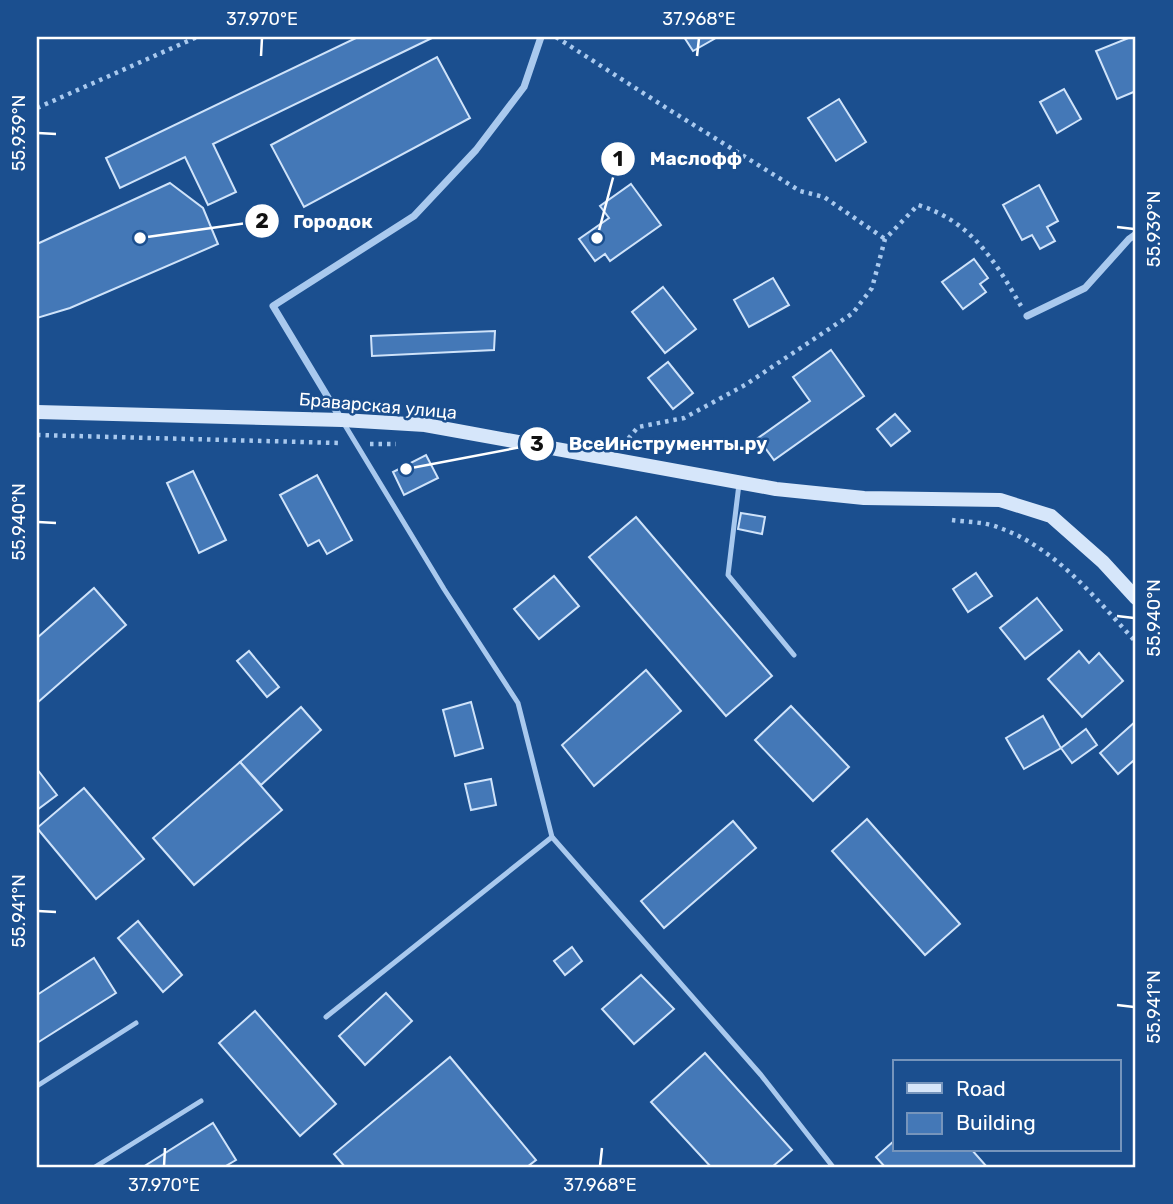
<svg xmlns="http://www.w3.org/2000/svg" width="1173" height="1204" font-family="Rubik,sans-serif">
  <rect width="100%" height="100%" fill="#1b4f8f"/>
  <!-- building -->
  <g fill="#4478b7" stroke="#cfe3fa" stroke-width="2">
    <path d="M358 37H434L213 144 236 192 208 205 185 157 120 188 106 158Z"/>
    <path d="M684 37H712L714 39 693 51Z"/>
    <path d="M1131 37H1136V91L1117 99 1096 51Z"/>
    <path d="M437 57 470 118 304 207 271 145Z"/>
    <path d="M1064 89 1081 119 1057 133 1040 102Z"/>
    <path d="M839 99 866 142 836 161 808 118Z"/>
    <path d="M170 183 203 208 218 244 70 308 37 318V244Z"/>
    <path d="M631 184 661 225 610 261 605 254 595 261 579 239 609 218 600 206Z"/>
    <path d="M1039 185 1058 221 1047 227 1055 241 1040 249 1032 235 1022 240 1003 205Z"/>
    <path d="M974 259 988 278 980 284 986 292 963 309 942 282Z"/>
    <path d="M773 278 789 305 749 327 734 300Z"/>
    <path d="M663 287 696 329 665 353 632 312Z"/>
    <path d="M495 331 494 350 372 356 371 336Z"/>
    <path d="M831 350 864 396 774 460 758 438 810 401 793 377Z"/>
    <path d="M668 362 693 393 673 409 648 378Z"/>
    <path d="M895 414 910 431 891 446 877 429Z"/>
    <path d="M426 455 438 478 404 495 393 472Z"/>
    <path d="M193 471 226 540 199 553 167 483Z"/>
    <path d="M317 475 352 540 327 554 319 540 308 546 280 495Z"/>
    <path d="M741 513 765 517 762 534 738 529Z"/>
    <path d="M636 517 772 676 726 716 589 557Z"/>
    <path d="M976 573 992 596 968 612 953 589Z"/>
    <path d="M554 576 579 606 539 639 514 609Z"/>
    <path d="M94 588 126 625 37 703V638Z"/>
    <path d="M1037 598 1062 630 1025 659 1000 628Z"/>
    <path d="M249 651 279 687 267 697 237 661Z"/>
    <path d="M1079 651 1089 663 1099 653 1123 681 1082 717 1048 679Z"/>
    <path d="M646 670 681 711 594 786 562 745Z"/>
    <path d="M471 702 483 748 455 756 443 710Z"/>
    <path d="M791 706 849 767 813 801 755 740Z"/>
    <path d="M301 707 321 730 261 785 240 762Z"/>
    <path d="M1043 716 1061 748 1024 769 1006 738Z"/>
    <path d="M1136 721V766L1133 761 1118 774 1100 753Z"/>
    <path d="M1086 729 1097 745 1072 763 1061 748Z"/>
    <path d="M240 762 282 810 194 885 153 838Z"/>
    <path d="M37 769 57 795 37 810Z"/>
    <path d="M491 779 496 805 471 810 465 784Z"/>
    <path d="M84 788 144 859 96 899 37 828Z"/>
    <path d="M867 819 960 924 925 955 832 851Z"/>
    <path d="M733 821 756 848 664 928 641 901Z"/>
    <path d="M138 921 182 975 163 992 118 938Z"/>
    <path d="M572 947 582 961 565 975 554 961Z"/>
    <path d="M94 958 116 993 37 1043V995Z"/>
    <path d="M641 975 674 1009 634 1044 602 1009Z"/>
    <path d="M386 993 412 1021 365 1065 339 1036Z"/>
    <path d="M255 1011 336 1104 300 1136 219 1043Z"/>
    <path d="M705 1053 792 1150 772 1167H711L651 1102Z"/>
    <path d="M450 1057 536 1160 527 1167H345L334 1154Z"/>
    <path d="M213 1123 236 1160 224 1167H143Z"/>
    <path d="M895 1140V1150H972L987 1167H885L876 1157Z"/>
  </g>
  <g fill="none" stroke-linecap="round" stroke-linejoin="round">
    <!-- path -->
    <g stroke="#a9c9ee" stroke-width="4.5" stroke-dasharray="3.5 5" stroke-linecap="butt">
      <path d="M556 37 668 109 800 191 824 197 885 239"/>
      <path d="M37 108 197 37"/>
      <path d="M37 435 340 443"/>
      <path d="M370 444H396"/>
      <path d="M623 445 638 427 684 418 745 385 853 313 872 288 885 239 918 205C971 221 995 261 1021 306"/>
      <path d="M952 520C967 522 986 522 1000 528 1056 548 1097 600 1136 642"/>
    </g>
    <!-- lane -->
    <g stroke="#a9c9ee" stroke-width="5">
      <path d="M343 422 444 589 518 703 552 837 761 1075 833 1167"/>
      <path d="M739 484 728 575 794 655"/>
      <path d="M326 1017 552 837"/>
      <path d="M37 1086 136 1023"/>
      <path d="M95 1167 201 1101"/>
    </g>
    <!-- street -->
    <g stroke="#a9c9ee" stroke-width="7">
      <path d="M1027 316 1085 288 1129 239 1136 234"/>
      <path d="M341 419 273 306 414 216 476 150 524 87 541 37"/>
    </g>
    <!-- secondary -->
    <path stroke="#d6e6fa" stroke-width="14" d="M37 412 342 420 425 425 776 489 864 498 1000 500 1051 516 1103 562 1136 598"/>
  </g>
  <!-- ticks -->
  <path fill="none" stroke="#fff" stroke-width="2.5" d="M261 56 262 38M697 56 699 38M38 133 56 134M1117 227 1134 229M38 522 56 523M1117 616 1134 618M38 911 56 912M1117 1005 1134 1007M164 1166 165 1148M600 1166 602 1148"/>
  <g text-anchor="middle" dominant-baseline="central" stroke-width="5" stroke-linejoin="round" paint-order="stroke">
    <!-- street labels -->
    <g font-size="18" fill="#fff" stroke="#1b4f8f">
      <text transform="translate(378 406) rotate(5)">Браварская улица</text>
    </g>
  </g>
  <!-- callouts -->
  <path fill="none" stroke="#fff" stroke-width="2.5" d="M597 238L618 159M140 238L262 221M406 469L537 444"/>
  <g fill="#fff" stroke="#1b4f8f" stroke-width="2.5">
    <circle cx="597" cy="238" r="7"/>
    <circle cx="140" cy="238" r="7"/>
    <circle cx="406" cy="469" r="7"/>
    <circle cx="618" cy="159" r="18"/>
    <circle cx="262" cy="221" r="18"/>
    <circle cx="537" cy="444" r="18"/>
  </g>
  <g font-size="21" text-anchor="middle" font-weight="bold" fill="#111">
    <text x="618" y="166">1</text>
    <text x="262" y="228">2</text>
    <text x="537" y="451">3</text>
  </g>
  <g font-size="19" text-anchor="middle" font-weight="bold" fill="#fff" stroke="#1b4f8f" stroke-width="5" stroke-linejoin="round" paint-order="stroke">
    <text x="696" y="165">Маслофф</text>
    <text x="333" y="228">Городок</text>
    <text x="668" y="450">ВсеИнструменты.ру</text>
  </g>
  <!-- border -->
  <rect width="1173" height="1204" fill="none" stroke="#1b4f8f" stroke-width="77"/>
  <!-- legend -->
  <rect x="893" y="1060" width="228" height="91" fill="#1b4f8f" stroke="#7695bc" stroke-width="2"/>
  <rect x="907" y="1083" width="35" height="10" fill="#d6e6fa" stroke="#7695bc" stroke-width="2"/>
  <text x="956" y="1096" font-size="21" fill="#ffffff">Road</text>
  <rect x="907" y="1113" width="35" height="21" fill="#4478b7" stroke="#7695bc" stroke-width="2"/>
  <text x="956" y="1130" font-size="21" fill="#ffffff">Building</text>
  <rect x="38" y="38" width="1096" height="1128" fill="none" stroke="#fff" stroke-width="2.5"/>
  <g font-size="18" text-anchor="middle" fill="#fff">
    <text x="262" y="25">37.970°E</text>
    <text x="699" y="25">37.968°E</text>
    <text transform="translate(19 133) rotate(-90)" y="6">55.939°N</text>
    <text transform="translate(1154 229) rotate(-90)" y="6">55.939°N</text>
    <text transform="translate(19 522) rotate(-90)" y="6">55.940°N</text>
    <text transform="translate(1154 618) rotate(-90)" y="6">55.940°N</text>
    <text transform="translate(19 911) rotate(-90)" y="6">55.941°N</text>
    <text transform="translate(1154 1007) rotate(-90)" y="6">55.941°N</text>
    <text x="164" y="1191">37.970°E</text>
    <text x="600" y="1191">37.968°E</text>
  </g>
</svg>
